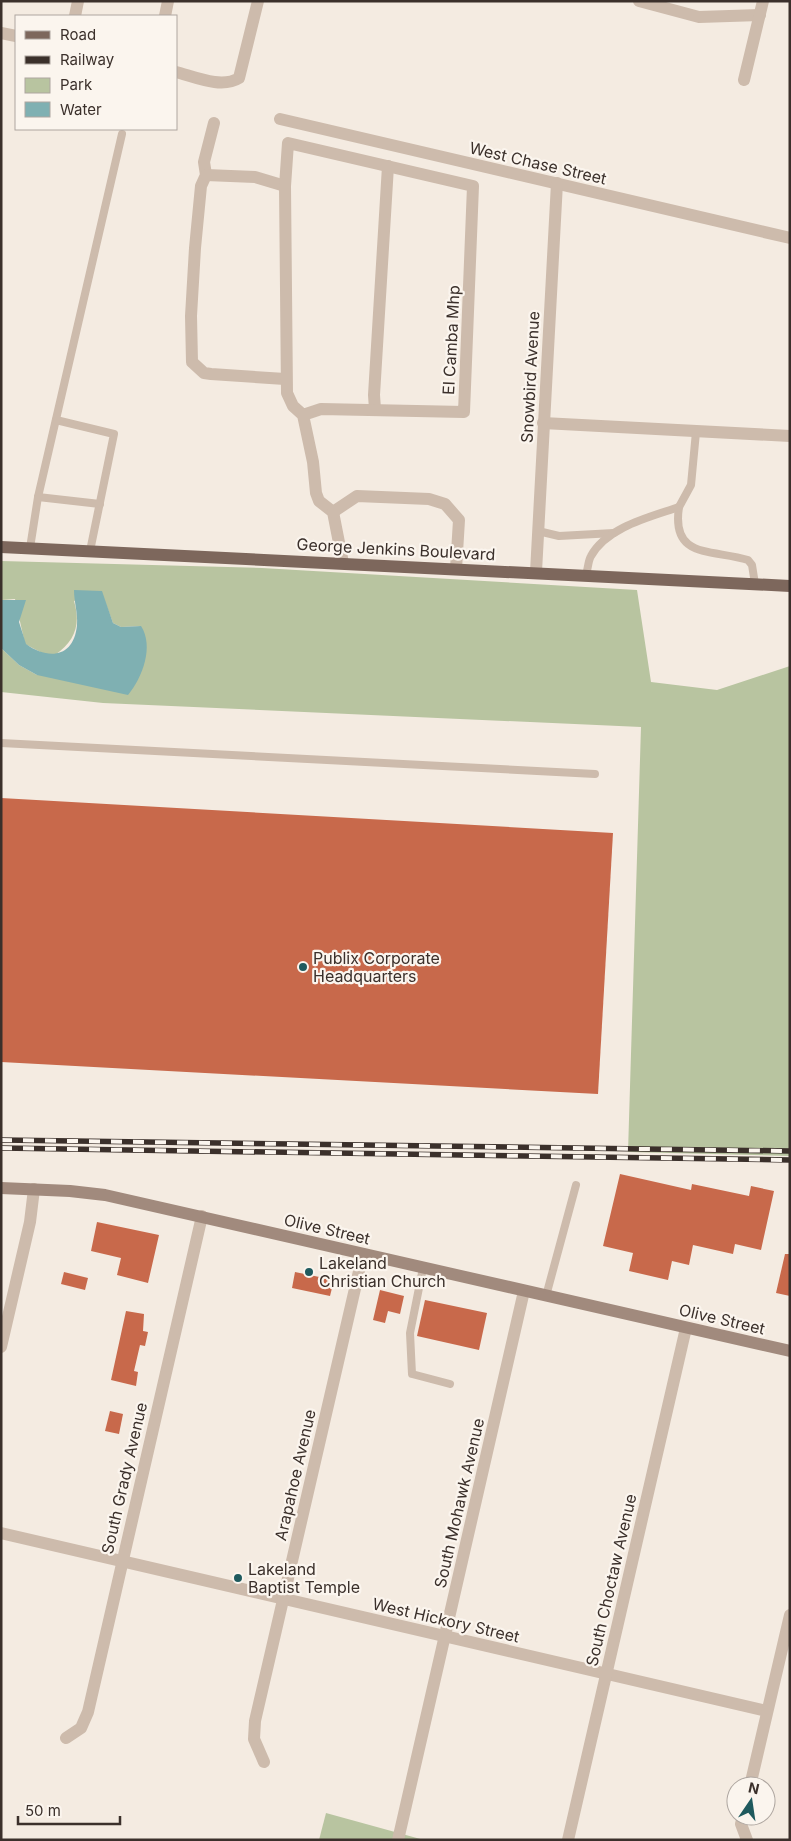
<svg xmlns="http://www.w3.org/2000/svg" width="791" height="1841" font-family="Inter,sans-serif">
  <rect width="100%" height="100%" fill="#f4ebe1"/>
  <!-- green -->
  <g fill="#b8c4a0">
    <path d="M1 561 262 568 637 590 651 682 717 690 790 666V1156L628 1152 641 727 103 703 1 692V648L19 665 37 675 141 626 121 627 113 623 101 591 74 601C81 625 75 641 55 655L44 654 25 644 15 599 1 600Z"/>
    <path d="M326 1813 424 1840H319Z"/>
  </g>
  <!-- water -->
  <path fill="#7fb0b2" d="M74 590 102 591 113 623 121 627 141 626C154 646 143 677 128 695L37 675 19 665 1 648V600H26L19 622 26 644C48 660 74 658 77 625 78 613 74 602 74 590Z"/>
  <!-- building -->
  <g fill="#c8694b">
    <path d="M1 798 613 833 598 1094 1 1062Z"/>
    <path d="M620 1174 691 1190 692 1184 749 1196 751 1186 774 1191 761 1250 735 1244 733 1254 693 1245 689 1265 672 1261 668 1280 629 1271 633 1253 603 1246Z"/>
    <path d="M97 1222 159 1235 148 1283 117 1275 121 1258 91 1251Z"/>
    <path d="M785 1254H790V1296L776 1293Z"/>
    <path d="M64 1272 88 1278 85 1290 61 1284Z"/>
    <path d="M295 1272 334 1280 330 1296 292 1288Z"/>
    <path d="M380 1290 404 1296 400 1314 388 1311 385 1323 373 1320Z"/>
    <path d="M425 1300 487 1313 479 1350 417 1336Z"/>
    <path d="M126 1311 144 1314 143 1331 148 1332 145 1346 140 1345 134 1371 138 1372 136 1386 111 1380Z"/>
    <path d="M110 1411 123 1414 119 1434 105 1431Z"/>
  </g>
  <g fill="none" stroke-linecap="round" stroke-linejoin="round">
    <!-- service -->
    <g stroke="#cdbbac" stroke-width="8">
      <path d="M56 420 114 434 90 551"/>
      <path d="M38 497 100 504"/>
      <path d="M679 507C671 559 712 549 748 560L752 565 755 584"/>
      <path d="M538 531 559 536 614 533"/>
      <path d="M30 548 38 497 122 134"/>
      <path d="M586 575C588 569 588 561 591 556 607 527 650 517 679 507L691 485 696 432"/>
      <path d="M1 743 595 774"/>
      <path d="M423 1268 410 1333 412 1374 450 1384"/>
      <path d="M546 1296 576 1185"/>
    </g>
    <!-- minor -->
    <g stroke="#cdbbac" stroke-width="12">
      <path d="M639 1 699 17 760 15"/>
      <path d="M75 16 78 1"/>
      <path d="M165 16 168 1"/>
      <path d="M1 33 16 36"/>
      <path d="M176 72C195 77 222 89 239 78L258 1"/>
      <path d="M744 80 763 1"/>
      <path d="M280 119 790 238"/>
      <path d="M214 123 204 162 206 175 201 186 195 248 191 316 192 362 204 373 211 374 285 379"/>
      <path d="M206 175 255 177 285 186"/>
      <path d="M375 409 374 395 388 166"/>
      <path d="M303 415 321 409 464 412 473 186 288 143 285 186 287 393 293 406 303 415 313 462 316 493 319 501 333 512 343 563"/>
      <path d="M543 423 790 436"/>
      <path d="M333 512 357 496 429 499 445 504 459 520 456 569"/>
      <path d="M536 572 557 183"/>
      <path d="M1 1347 30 1222 34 1189"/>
      <path d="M1 1533 767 1711"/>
      <path d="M66 1738 81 1728 88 1712 202 1216"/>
      <path d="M264 1762 254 1739 255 1721 363 1254"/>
      <path d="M750 1786 790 1615"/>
      <path d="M743 1816 741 1824 747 1840"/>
      <path d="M398 1840 524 1291"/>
      <path d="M568 1840 686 1328"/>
    </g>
    <!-- secondary -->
    <path stroke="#a18a7d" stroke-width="12" d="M1 1188 70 1191 105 1195 790 1351"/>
    <!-- primary -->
    <path stroke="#7d675c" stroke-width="12" d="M1 547 790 586"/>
    <defs>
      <g id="rail">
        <path d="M1 1140 790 1151"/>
        <path d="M1 1148 790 1160"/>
      </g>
    </defs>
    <!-- rail casing -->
    <use href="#rail" stroke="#3b302b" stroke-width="5.5"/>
    <!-- rail -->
    <use href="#rail" stroke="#fbf5ee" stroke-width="4" stroke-dasharray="11" stroke-linecap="butt"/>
  </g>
  <!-- markers -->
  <g fill="#1f5a5e" stroke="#fbf5ee" stroke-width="2">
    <circle cx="303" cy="967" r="5"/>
    <circle cx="309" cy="1272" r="5"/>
    <circle cx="238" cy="1578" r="5"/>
  </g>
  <g text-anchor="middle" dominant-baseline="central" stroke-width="4.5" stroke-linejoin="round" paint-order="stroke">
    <!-- street labels -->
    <g font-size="16" fill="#3b302b" stroke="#fbf5ee">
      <text transform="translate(538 163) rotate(13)">West Chase Street</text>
      <text transform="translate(451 340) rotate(-87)">El Camba Mhp</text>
      <text transform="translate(530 377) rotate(-87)">Snowbird Avenue</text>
      <text transform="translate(396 549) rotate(3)">George Jenkins Boulevard</text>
      <text transform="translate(327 1229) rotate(13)">Olive Street</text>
      <text transform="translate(722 1319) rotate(13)">Olive Street</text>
      <text transform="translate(295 1475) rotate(-77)">Arapahoe Avenue</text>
      <text transform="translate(124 1478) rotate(-77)">South Grady Avenue</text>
      <text transform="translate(459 1503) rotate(-77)">South Mohawk Avenue</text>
      <text transform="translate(611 1580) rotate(-77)">South Choctaw Avenue</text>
      <text transform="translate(446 1620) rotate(13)">West Hickory Street</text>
    </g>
    <!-- poi labels -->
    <g font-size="16" fill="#3b302b" stroke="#fbf5ee" text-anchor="start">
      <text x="313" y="958">Publix Corporate<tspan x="313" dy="18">Headquarters</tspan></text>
      <text x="319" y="1263">Lakeland<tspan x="319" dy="18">Christian Church</tspan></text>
      <text x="248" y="1569">Lakeland<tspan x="248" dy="18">Baptist Temple</tspan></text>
    </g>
  </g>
  <!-- border -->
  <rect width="791" height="1841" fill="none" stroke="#3b302b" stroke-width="5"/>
  <!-- legend -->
  <rect x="15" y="15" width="162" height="115" fill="#fbf5ee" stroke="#aea6a0"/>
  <rect x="25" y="31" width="25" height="8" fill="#7d675c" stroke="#aea6a0"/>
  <text x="60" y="40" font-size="15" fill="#3b302b">Road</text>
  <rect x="25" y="56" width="25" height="8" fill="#3b302b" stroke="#aea6a0"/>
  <text x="60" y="65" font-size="15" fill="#3b302b">Railway</text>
  <rect x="25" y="78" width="25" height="15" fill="#b8c4a0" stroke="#aea6a0"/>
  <text x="60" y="90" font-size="15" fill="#3b302b">Park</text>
  <rect x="25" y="102" width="25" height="15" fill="#7fb0b2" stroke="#aea6a0"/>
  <text x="60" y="115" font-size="15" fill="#3b302b">Water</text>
  <!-- north arrow -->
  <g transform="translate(751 1801) rotate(13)"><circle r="24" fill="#fbf5ee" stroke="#aea6a0"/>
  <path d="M0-4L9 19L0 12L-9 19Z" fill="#1f5a5e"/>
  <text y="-8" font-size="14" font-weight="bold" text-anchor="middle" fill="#3b302b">N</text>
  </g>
  <!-- scale -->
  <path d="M18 1816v8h102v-8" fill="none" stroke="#3b302b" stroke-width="2.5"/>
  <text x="25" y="1816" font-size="15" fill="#3b302b" stroke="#fbf5ee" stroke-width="4" paint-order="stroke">50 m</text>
</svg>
